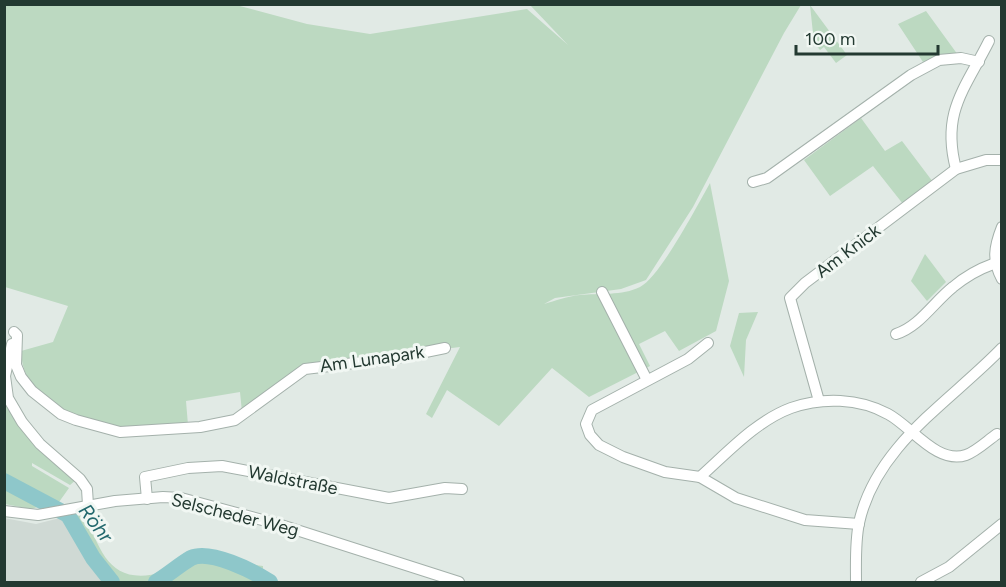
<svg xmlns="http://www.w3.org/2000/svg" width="1006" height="587" font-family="Figtree,sans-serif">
  <rect width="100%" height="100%" fill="#e1eae5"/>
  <!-- built -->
  <path fill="#cfd9d4" d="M64 517 109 582H5L4 518 36 524Z"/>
  <!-- green -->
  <g fill="#bcd9c1">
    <path d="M4 5H236L307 24 370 34 527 9 568 45 530 5H801L784 33 693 207 646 280 621 289 555 298 544 304C555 301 568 296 580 295 599 293 622 296 640 287 660 277 697 206 710 183L729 281 716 331 679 351 665 331 639 344 650 366 589 397 552 368 499 426 447 390 432 418 426 414 460 347 306 366 242 412 240 392 186 401 188 425C168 426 143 432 123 429 80 423 22 401 21 351L53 342 68 306 5 287Z"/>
    <path d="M810 5 847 55 836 63 824 47 820 50 814 43Z"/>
    <path d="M926 11 958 55 938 57 923 62 898 24Z"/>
    <path d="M861 118 885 151 902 141 933 182 903 204 873 166 830 196 804 160Z"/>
    <path d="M925 254 946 282 927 301 911 281Z"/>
    <path d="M758 312 746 340 744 377 730 346 739 313Z"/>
    <path d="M4 394 20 425 77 479 70 485 32 463V466L69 488 59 502 30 509 5 504Z"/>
    <path d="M85 513C101 554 111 587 164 572 177 568 190 558 203 557 219 555 247 564 263 566V574L276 582H109L64 517Z"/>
  </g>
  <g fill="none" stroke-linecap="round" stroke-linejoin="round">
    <!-- river -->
    <g stroke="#8ec7ca" stroke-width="16">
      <path d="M4 481 68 515 93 558 112 582"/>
      <path d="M156 582C168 575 179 565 191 558 210 549 253 571 270 582"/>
    </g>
    <defs>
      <g id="street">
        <path d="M956 169C941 112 965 89 989 41"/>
        <path d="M753 182 767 178 911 75 939 60 961 58 979 62"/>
        <path d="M1002 227C994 247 992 261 1002 279"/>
        <path d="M602 292 647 380"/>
        <path d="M14 332 17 335 16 365 21 377 32 391 61 414 76 420 120 432 200 427 235 420 305 369 396 358 445 348"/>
        <path d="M896 334C919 327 934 302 953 287 965 277 979 269 993 264"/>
        <path d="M708 343 688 359 592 410 586 424 590 435 599 445 623 457 665 472 700 477 736 498 805 520 859 524"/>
        <path d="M12 344 5 376 8 398 22 422 40 444 80 479 87 489 88 505"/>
        <path d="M819 401 790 298 805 283 956 169 986 160H1002"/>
        <path d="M700 477C727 453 756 421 791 408 822 397 859 398 888 414 911 426 937 465 966 455 977 451 988 440 997 434"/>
        <path d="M147 499 145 477 188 468 222 466 389 498 445 488 462 489"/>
        <path d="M4 511 38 515 115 501 163 497 181 498 281 525 459 582"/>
        <path d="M856 582C856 563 855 542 859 523 876 445 950 402 1002 348"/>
        <path d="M921 582 949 567 1002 524"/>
      </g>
    </defs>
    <!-- street casing -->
    <use href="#street" stroke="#a4b1ab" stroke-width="12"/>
    <!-- street -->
    <use href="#street" stroke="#fff" stroke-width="10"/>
  </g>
  <g text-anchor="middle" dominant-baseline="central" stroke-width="6" stroke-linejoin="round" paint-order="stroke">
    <!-- street labels -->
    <g font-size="18" fill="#233931" stroke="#f1f7f3">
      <text transform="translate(848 251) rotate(-37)">Am Knick</text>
      <text transform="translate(372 359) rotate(-8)">Am Lunapark</text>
      <text transform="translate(293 480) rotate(11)">Waldstraße</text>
      <text transform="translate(235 515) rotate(14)">Selscheder Weg</text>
    </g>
    <!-- water labels -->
    <g font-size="20" font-style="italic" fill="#23696e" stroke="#f1f7f3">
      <text transform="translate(96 523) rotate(53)">Röhr</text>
    </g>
  </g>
  <!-- border -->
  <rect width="1006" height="587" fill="none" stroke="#233931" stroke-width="12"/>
  <!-- scale -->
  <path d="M796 45v9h142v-9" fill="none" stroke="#233931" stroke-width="3"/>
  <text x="805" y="45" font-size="18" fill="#233931" stroke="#f1f7f3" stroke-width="4.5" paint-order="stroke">100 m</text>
</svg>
